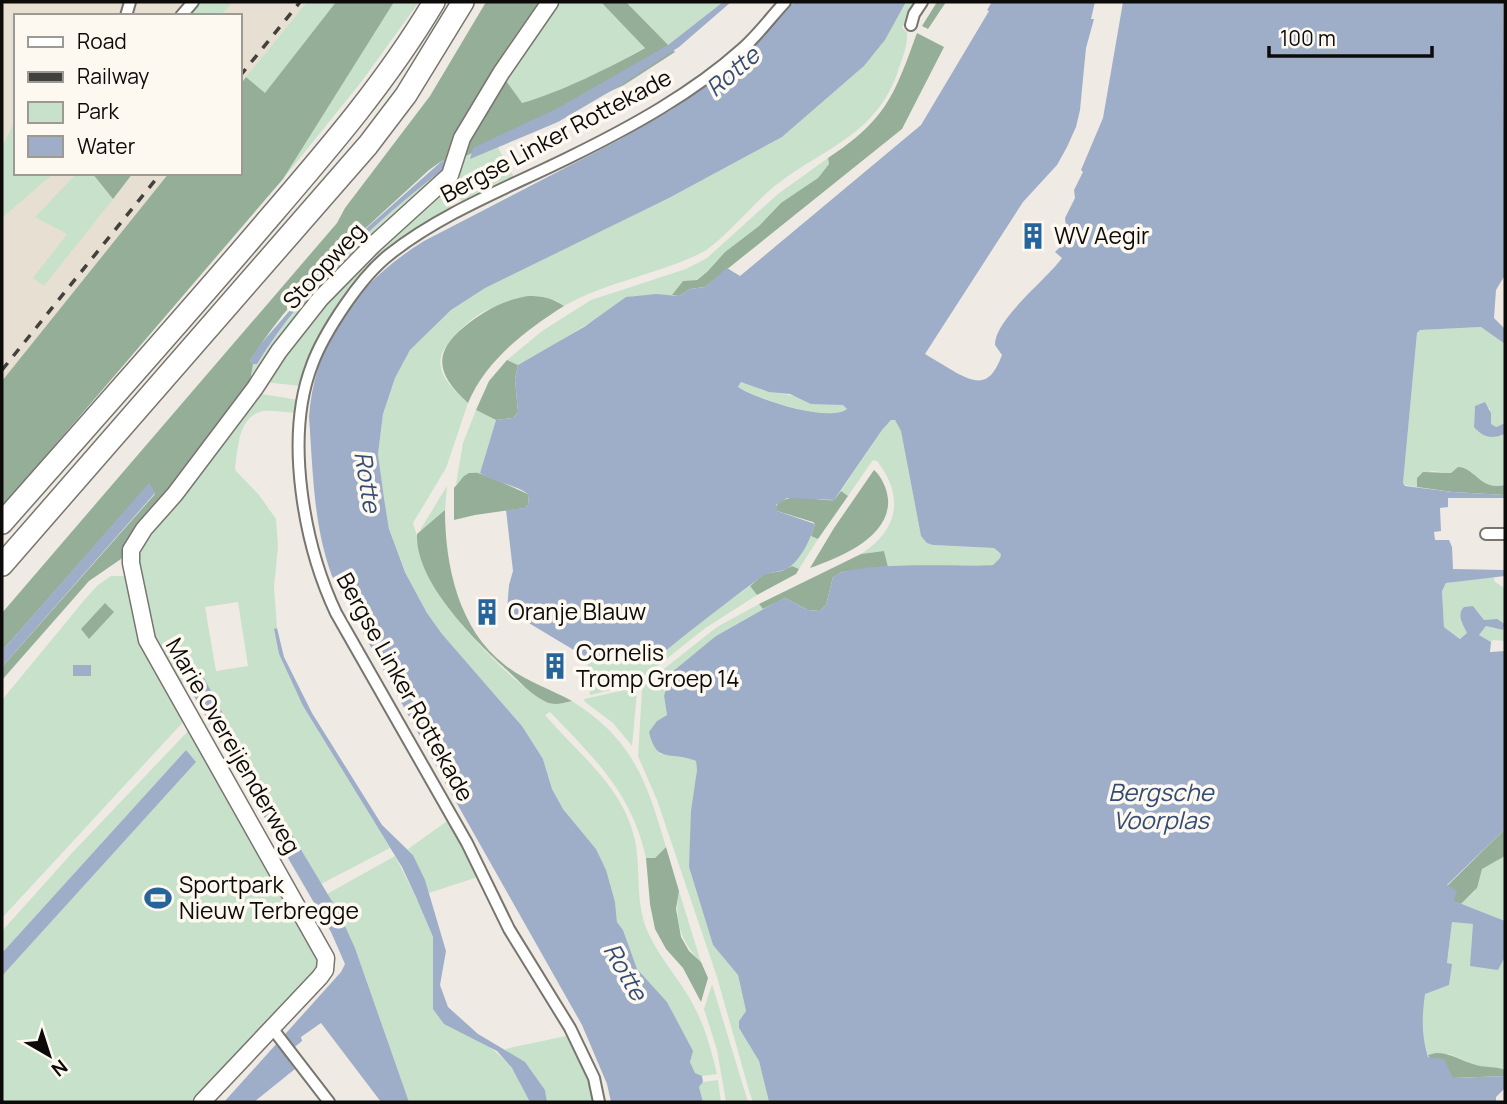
<svg xmlns="http://www.w3.org/2000/svg" width="1507" height="1104" font-family="Manrope,sans-serif">
  <rect width="100%" height="100%" fill="#efebe4"/>
  <path fill="#e7dfd1" d="M2 2H307L240 85V16H16V173H169L2 381Z"/>
  <path fill="#c8e1cb" fill-rule="evenodd" d="M202 2H233L220 16H190Z
    M307 2H336L265 94 246 77Z
    M394 2H419L362 81 283 179Z
    M552 2H601L646 47C609 68 563 93 521 103L504 78Z
    M626 2H723L668 45Z
    M906 2H917L902 28 907 32C908 45 903 56 899 68 877 138 820 148 770 190 751 206 719 245 699 254 655 275 606 282 564 306L555 300C538 302 500 304 485 311 471 318 445 341 441 357 437 376 456 392 468 403L446 468 413 523C420 545 425 569 436 590 451 618 517 688 546 702 555 706 563 703 572 701 633 740 646 779 666 847L655 858H646C632 793 594 758 550 712L545 715C579 755 623 786 635 840 641 870 635 901 647 930 656 952 674 973 687 994 703 1019 710 1045 717 1074L702 1076 695 1073 690 1062 692 1051 667 1002 637 970 623 930 617 922 615 902 596 849 563 809 552 789 543 759 522 726 442 634 427 613 405 571 389 529 384 498 378 454 383 414 395 378 410 350 451 310 485 287 669 198 782 137 864 66 885 40Z
    M16 120V173H54L2 218V146Z
    M495 142 514 177 461 203 459 180 461 158Z
    M828 158 829 164 818 178 772 212 759 226 725 252 708 271 696 280 683 281 672 295 632 296 554 345 518 365 507 360 542 331 591 300 686 269 707 258 778 194Z
    M445 167 450 169 249 388 253 364H257C304 287 375 222 445 167Z
    M77 173H92L113 199 44 286 33 278 67 234 35 217Z
    M450 182V209C393 241 352 270 322 330 313 348 305 365 301 386L264 382 318 304Z
    M1481 327 1505 344V423L1495 427 1491 424 1490 408 1475 406 1474 427 1500 436 1505 434V485C1480 491 1476 468 1458 467L1451 473 1432 471 1417 478V487L1405 485 1403 483 1417 333 1420 330Z
    M741 382 752 385 762 390 843 405 847 409C830 424 756 398 738 387Z
    M255 393 299 400 298 413C287 413 274 410 264 411 238 415 238 449 235 468L236 471 259 495 276 519 278 547 274 587 277 628 274 629 279 654 303 706 390 848 321 884 252 768 204 679 191 691 181 682 152 631 138 578V543ZM238 602 248 666 216 671 205 607Z
    M476 410 496 420 480 473 469 474 456 484 463 443Z
    M891 420H895L901 431 921 536 933 545 994 548 1001 554 1000 558 993 565 888 567 884 551 861 554C898 530 905 497 877 461L873 460 848 496 841 491 882 430Z
    M447 486 445 510 425 529 420 530Z
    M811 536 818 539 799 569 792 566Z
    M111 576H126L185 720 2 918V700L86 598 98 585Z
    M1493 576 1495 582 1505 588V624L1503 622 1484 620 1473 606 1467 633 1461 639 1444 627 1442 591 1446 583Z
    M750 586 757 595 704 629 640 680 633 685 590 695 587 658C614 661 629 649 658 657L702 620Z
    M759 604 763 609 716 636 664 696 667 715 657 721 660 754 682 756 696 761 697 770 689 867 713 945 738 975 746 1011 739 1021V1028L759 1061 769 1102H753L750 1094 717 977 657 800 638 756 642 690 646 683 717 627Z
    M1486 626 1503 630 1505 626V641L1493 640 1491 642 1479 635Z
    M634 688 637 692 632 746 613 723 585 702 584 699Z
    M190 729 321 963 201 1102H2V976L195 762 186 750 2 953V931L72 853Z
    M450 819 481 876 429 893 413 855 408 849Z
    M395 856 416 897 433 937V1009C470 1034 516 1055 530 1102H409L355 948 327 894Z
    M1505 856V921L1461 904 1475 891 1482 869Z
    M679 891 701 962C680 941 674 920 679 891Z
    M1452 921 1474 924 1498 970 1505 957V1070L1478 1066 1449 1054 1428 1055C1422 1040 1418 1010 1425 994 1430 983 1444 972 1452 964H1447Z
    M712 984 748 1102H726L717 1050 704 1009Z
    M566 1036 588 1077 594 1102H547L545 1090 505 1049Z
    M718 1080 721 1102H703L699 1087 703 1082Z"/>
  <path fill="#95ae98" d="M336 2H394L283 179 2 507V381L169 173H240V85L246 77 265 93Z
    M486 2H541L445 165 443 160 429 170C365 229 296 287 250 361L253 364 249 388 132 534 121 559 89 581 2 680V667L155 494 149 484 2 651V613L337 223 345 208 430 96Z
    M601 2H626L675 52 624 85 461 158 463 151 504 78 522 103C559 93 611 67 645 48Z
    M937 2H946L928 29 922 26Z
    M917 33 944 47 902 129 705 287 690 289 679 296 672 295 683 281 697 280 708 271 725 252 759 226 781 203 818 178 829 164 828 158C886 120 894 96 917 33Z
    M92 173H133L113 199Z
    M528 296C542 296 552 298 564 306 526 330 486 360 468 403 438 376 431 354 464 327 483 311 504 300 528 296Z
    M507 360 518 365 515 379 518 412 513 418 496 420 476 410 489 381Z
    M1458 467C1476 468 1480 491 1505 485V495L1453 492 1417 487V478L1423 472 1451 473Z
    M874 470C882 477 887 489 888 499 891 537 839 558 810 568L834 528Z
    M469 473C474 473 477 472 481 474 488 477 526 492 529 495L528 505 525 508 475 515 454 520V488L464 476Z
    M841 491 848 496 818 539 811 536 815 524 813 522 777 511 775 508C785 489 816 502 834 500Z
    M445 510C445 566 459 630 505 665 525 681 550 689 572 701 563 703 555 706 546 702 531 695 519 681 508 671 475 641 415 582 417 534Z
    M884 551 888 567 842 572 833 577 826 605 820 611 808 610 785 598 763 609 759 604 861 554Z
    M792 566 799 569 796 574 757 595 750 586 764 574 782 571Z
    M105 603 114 612 89 639 81 629Z
    M1505 829V856L1482 869 1477 888 1461 904 1453 901 1447 886Z
    M666 847 679 891 676 909 681 937 689 951 701 962 708 978 701 1002 683 968 666 949 655 929 650 904 646 858H655Z
    M1436 1053C1451 1053 1462 1061 1476 1065 1486 1068 1496 1066 1505 1070V1076L1453 1078 1429 1057 1428 1055Z"/>
  <path fill="#9eaec8" fill-rule="evenodd" d="M723 2H731L679 47 621 85 558 122 470 159 473 148 558 108 668 45Z
    M794 2H906L885 40 864 66 782 137 669 198 485 288 451 310 410 350 395 378 383 414 378 454 384 498 389 529 405 572 427 613 442 634 522 726 543 759 552 789 563 809 596 849 606 870 615 902 617 922 623 930 637 969 667 1002 693 1051 690 1062 695 1073 702 1076 703 1082 699 1087 703 1102H611L607 1084 582 1025 447 786 332 576C313 525 313 470 309 417 315 338 358 282 424 241L619 140 671 110 738 59Z
    M992 2H1095L1091 19H1094L1086 48 1080 110 1076 127 1067 147 1057 165 1023 202 925 354C935 360 945 366 955 372 980 386 991 384 1002 355L995 345C994 320 1047 279 1062 258L1055 252 1067 240 1065 218 1075 198 1074 190 1083 172 1081 170 1103 118 1123 2H1503L1505 275 1496 290 1494 318 1505 329V344L1481 327 1420 330 1417 333 1403 483 1405 486 1453 492 1505 495V498H1448V507L1440 508 1441 531 1434 532 1435 540H1449L1452 547 1453 569 1505 570V576L1446 583 1442 591 1444 627 1460 639 1467 633C1463 624 1456 615 1464 607L1473 606 1484 620 1497 619 1505 624 1503 630 1486 626 1479 635 1491 642 1490 652 1505 651V829L1447 885 1457 891 1454 901 1505 921V957L1498 970 1470 966 1473 924 1452 922 1447 963 1452 964 1449 985 1425 994C1422 1016 1421 1035 1428 1057L1444 1059 1453 1078 1505 1076V1088L1496 1097V1102H769L759 1061 739 1028V1021L746 1011 738 975 713 945 689 867 691 811 697 770 696 761C669 750 657 765 649 732L657 721 667 715 664 696 671 673 716 636 776 602 785 598 808 610 820 611 826 605 833 577C853 560 961 567 993 565L1000 558 1001 554 994 548 933 545 927 543 921 536 901 431 895 420H891L882 430 834 500 787 498 776 505 777 511 815 524C811 538 802 557 791 566 782 574 770 570 761 577 726 603 692 629 658 657 629 649 614 661 587 658L507 610 509 585 513 571 506 510 525 508 528 505 529 495C519 485 494 483 480 473L496 420 513 418 518 412 515 379 518 365 584 327 626 297 656 294 679 296 690 289 705 287 727 268 740 276 921 125 989 11 987 10ZM741 382 769 392 790 394 811 404 843 405 847 409C829 423 756 399 738 387Z
    M443 160 446 167C375 222 304 287 257 364H251L250 361 259 346 343 249Z
    M1485 402 1491 413V424L1496 427 1505 423V434C1491 439 1484 438 1474 427L1475 406Z
    M149 483 155 493 2 667V651Z
    M277 628 284 657 312 713 382 825 413 855 425 880 446 951 440 985 448 1007 478 1034 525 1062 545 1090 547 1102H530L512 1068 497 1051 444 1024 433 1009V937L416 897 402 867 303 706 279 654 274 629Z
    M73 665H91V676H73Z
    M204 678 252 768 339 913 355 948 409 1102H381L321 1023 301 1037 302 1041 285 1055 295 1069 254 1102H224L341 972 345 964 331 932 191 691Z
    M186 750 196 762 2 976V953Z"/>
  <g fill="none" stroke-linecap="round" stroke-linejoin="round">
    <defs>
      <path id="street" d="M126 16 130 2
        M181 16 193 2
        M911 25 914 14 922 2
        M1486 534H1505
        M272 1028 329 1102
        M599 1102 594 1078 570 1028 509 929 467 843 336 613C304 545 284 438 312 365 320 343 332 324 345 305 358 286 372 268 390 254 443 212 512 186 572 156 631 127 693 93 742 49 758 35 771 17 785 2"/>
      <path id="secondary" d="M202 1102 320 977 325 970 326 958 147 640 131 563V550L144 529 175 494 255 388 279 351 320 299 373 245 450 175 462 138 501 73 550 2"/>
      <path id="highway" d="M2 523C89 424 178 325 264 224 325 153 386 83 434 2
        M2 565 368 145 406 95 463 2"/>
    </defs>
    <use href="#street" stroke="#78756f" stroke-width="14"/>
    <use href="#secondary" stroke="#78756f" stroke-width="19"/>
    <use href="#highway" stroke="#78756f" stroke-width="24"/>
    <use href="#street" stroke="#fff" stroke-width="10"/>
    <use href="#secondary" stroke="#fff" stroke-width="16"/>
    <use href="#highway" stroke="#fff" stroke-width="21"/>
    <path stroke="#43413e" stroke-width="3.5" stroke-dasharray="9 9" stroke-linecap="butt" d="M240 76 300 2
      M2 370 161 173"/>
  </g>
  <defs>
    <symbol id="building-bare" viewBox="-9 -9 18 18"><path d="M-4-6H4V6H1V3H-1V6H-4ZM-2.5-4.3h1.7v1.8h-1.7ZM.8-4.3h1.7v1.8H.8ZM-2.5-1h1.7V.8h-1.7ZM.8-1h1.7V.8H.8Z" fill="#25659b" stroke="#fdf9f1" stroke-width="2.5" paint-order="stroke"/></symbol>
    <symbol id="stadium-bare" viewBox="-9 -9 18 18"><path d="M0-5a6.5 5 0 1 0 0 10a6.5 5 0 1 0 0-10ZM-3.5-1.8h7v3.6h-7Z" fill="#25659b" stroke="#fdf9f1" stroke-width="2.5" paint-order="stroke"/></symbol>
  </defs>
  <g fill-rule="evenodd">
    <use href="#building-bare" x="1014" y="217" width="38" height="38"/>
    <use href="#building-bare" x="468" y="593" width="38" height="38"/>
    <use href="#building-bare" x="536" y="647" width="38" height="38"/>
    <use href="#stadium-bare" x="139" y="879" width="38" height="38"/>
  </g>
  <g text-anchor="middle" stroke-width="7" stroke-linejoin="round" paint-order="stroke">
    <g font-size="23" fill="#0c0b09" stroke="#fdf9f1">
      <text transform="translate(556 136) rotate(-28)" y="8">Bergse Linker Rottekade</text>
      <text transform="translate(324 266) rotate(-47)" y="8">Stoopweg</text>
      <text transform="translate(405 687) rotate(61)" y="8">Bergse Linker Rottekade</text>
      <text transform="translate(233 746) rotate(60)" y="8">Marie Overeijenderweg</text>
    </g>
    <g font-size="23" fill="#0c0b09" stroke="#fdf9f1" text-anchor="start">
      <text x="1054" y="244">WV Aegir</text>
      <text x="508" y="620">Oranje Blauw</text>
      <text x="576" y="661">Cornelis<tspan x="576" dy="26">Tromp Groep 14</tspan></text>
      <text x="179" y="893">Sportpark<tspan x="179" dy="26">Nieuw Terbregge</tspan></text>
    </g>
    <g font-size="24" font-style="italic" fill="#344c73" stroke="#fdf9f1">
      <text transform="translate(733 72) rotate(-41)" y="8">Rotte</text>
      <text transform="translate(367 482) rotate(81)" y="8">Rotte</text>
      <text x="1161" y="801">Bergsche<tspan x="1161" dy="28">Voorplas</tspan></text>
      <text transform="translate(625 972) rotate(60)" y="8">Rotte</text>
    </g>
  </g>
  <rect width="1507" height="1104" fill="none" stroke="#0c0b09" stroke-width="7"/>
  <rect x="14" y="14" width="228" height="161" fill="#fdf9f1" stroke="#9d9a94" stroke-width="2"/>
  <rect x="28" y="37" width="35" height="10" fill="#ffffff" stroke="#9d9a94" stroke-width="2"/>
  <text x="77" y="49" font-size="21" fill="#0c0b09">Road</text>
  <rect x="28" y="72" width="35" height="10" fill="#43413e" stroke="#9d9a94" stroke-width="2"/>
  <text x="77" y="84" font-size="21" fill="#0c0b09">Railway</text>
  <rect x="28" y="102" width="35" height="21" fill="#c8e1cb" stroke="#9d9a94" stroke-width="2"/>
  <text x="77" y="119" font-size="21" fill="#0c0b09">Park</text>
  <rect x="28" y="136" width="35" height="21" fill="#9eaec8" stroke="#9d9a94" stroke-width="2"/>
  <text x="77" y="154" font-size="21" fill="#0c0b09">Water</text>
  <g transform="translate(49 1055) rotate(141)" stroke="#fdf9f1" stroke-width="5" paint-order="stroke">
  <path d="M0-5L12 26L0 18L-12 26Z" fill="#0c0b09"/>
  <text y="-10" font-size="19" font-weight="bold" text-anchor="middle" fill="#0c0b09">N</text>
  </g>
  <path d="M1269 46v10h163v-10" fill="none" stroke="#0c0b09" stroke-width="3.5"/>
  <text x="1280" y="46" font-size="21" fill="#0c0b09" stroke="#fdf9f1" stroke-width="5" paint-order="stroke">100 m</text>
</svg>
